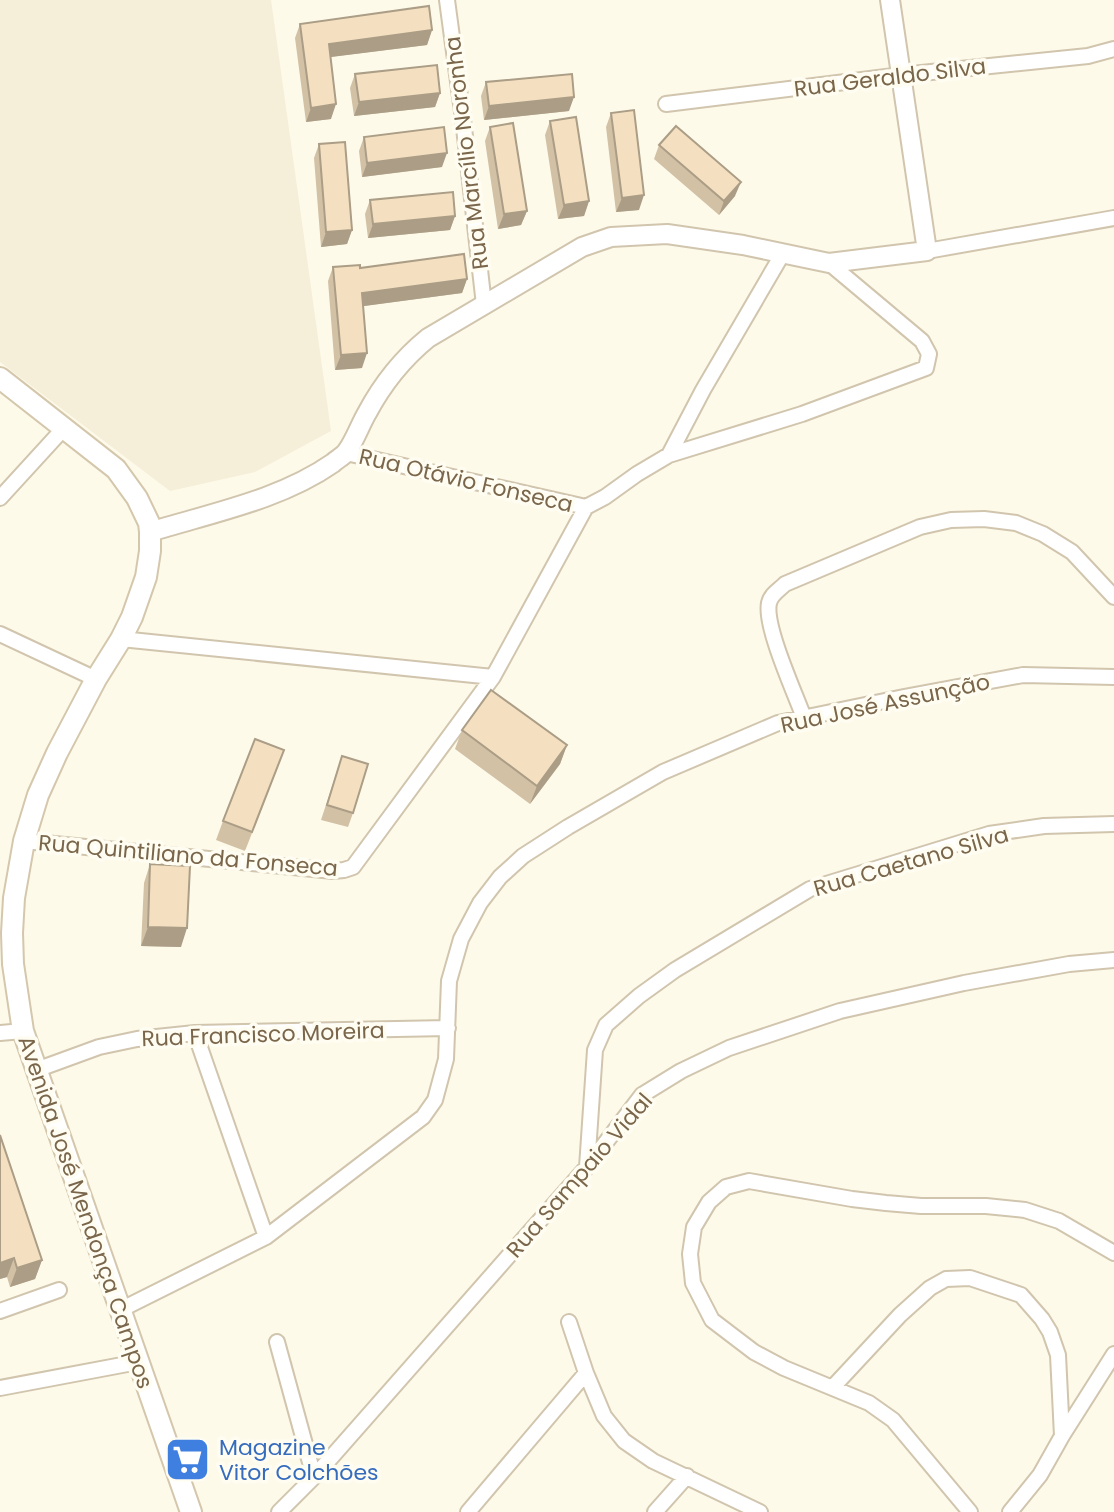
<svg xmlns="http://www.w3.org/2000/svg" width="1114" height="1512" font-family="Poppins,sans-serif">
  <rect width="100%" height="100%" fill="#fdfaea"/>
  <path fill="#f5eed8" d="M0 0H271L331 431 255 472 170 491 0 362Z"/>
  <g fill="none" stroke-linecap="round" stroke-linejoin="round">
    <defs>
      <path id="minor" d="M447 0 463 119 484 305
        M666 104 902 75 1088 56 1114 49
        M927 251 1114 218
        M346 453 586 507
        M669 455 802 414 926 368 929 354 922 341 829 263
        M0 498 65 427
        M0 634 96 679
        M121 639 493 677
        M804 718C795 693 764 626 769 603 771 594 779 590 785 584L920 527 951 520 984 519 1016 523 1043 534 1072 552 1114 597
        M24 841 333 871 344 870 353 867 493 677 586 507 605 497 637 474 669 455 703 390 783 253
        M0 1033 23 1031
        M195 1033 266 1237
        M36 1070 99 1047 137 1039 195 1033 448 1028
        M587 1167 595 1050 606 1025 639 996 675 970 810 889 989 834 1044 826 1114 824
        M120 1310 266 1237 423 1117 435 1100 446 1059 449 981 461 939 480 903 500 877 523 856 568 827 663 772 778 723 904 697 1023 675 1114 677
        M0 1311 59 1290
        M569 1322 586 1373 604 1416 624 1441 653 1461 760 1512
        M277 1342 314 1477
        M833 1387 900 1315 930 1288 946 1279 970 1278 1021 1295 1042 1319 1050 1332 1058 1355 1062 1436
        M0 1388 138 1362
        M279 1512 314 1477 587 1167 642 1095 681 1071 729 1048 840 1011 964 983 1069 964 1114 960
        M468 1512 586 1373
        M655 1512 687 1476
        M970 1512 893 1420 869 1403 784 1368 754 1352 712 1320 693 1283 690 1254 694 1227 709 1202 726 1187 749 1181 852 1199 886 1203 921 1206H986L1025 1210 1059 1221 1114 1253
        M1010 1512 1040 1475 1062 1436 1114 1354"/>
      <path id="tertiary" d="M150 532C211 513 280 500 333 463 337 459 344 456 347 451 355 440 360 425 367 413 383 383 401 360 428 338L582 247 611 237 667 234 743 245 829 263 927 251 890 0"/>
      <path id="secondary" d="M0 378 116 469 137 498 149 523 150 532V551L146 577 132 617 121 639 96 679 57 753 38 795 24 841 14 898 12 933 13 964 23 1031 191 1512"/>
    </defs>
    <use href="#minor" stroke="#d1c5ae" stroke-width="18"/>
    <use href="#tertiary" stroke="#d1c5ae" stroke-width="22"/>
    <use href="#secondary" stroke="#d4c7ac" stroke-width="24"/>
    <use href="#minor" stroke="#fff" stroke-width="14"/>
    <use href="#tertiary" stroke="#fff" stroke-width="18"/>
    <use href="#secondary" stroke="#fff" stroke-width="20"/>
  </g>
  <path fill="#d2c1a5" d="M300 24 432 30 427 45 330 57 331 119 306 122 295 38Z
    M355 74 440 93 435 107 354 116 350 88Z
    M486 82 569 111 484 120 481 96Z
    M611 113 639 210 616 212 606 127Z
    M550 121 589 201 584 216 558 219 545 135Z
    M490 127 527 211 521 225 498 229 485 141Z
    M364 137 442 167 362 177 359 151Z
    M319 144 352 230 347 244 321 247 314 158Z
    M659 145 735 196 719 215 654 159Z
    M370 200 455 216 450 230 368 238 365 214Z
    M333 267 360 268 467 279 462 293 363 306 362 368 335 370 328 281Z
    M462 730 567 745 560 764 530 804 455 749Z
    M342 756 353 813 348 827 321 820Z
    M277 769 245 851 216 840 223 821Z
    M150 864 181 947 141 946 144 883Z
    M0 1135 42 1260 35 1279 10 1287 7 1277 0 1279Z"/>
  <path fill="#ab9d86" d="M432 30 427 45 323 58 329 44Z
    M440 93 435 107 354 116 359 102Z
    M574 97 569 111 484 120 489 106Z
    M336 104 331 119 306 122 311 108Z
    M447 153 442 167 362 177 367 163Z
    M741 182 735 196 719 215 724 201Z
    M644 195 639 210 616 212 622 198Z
    M589 201 584 216 558 219 564 205Z
    M527 211 521 225 498 229 504 214Z
    M455 216 450 230 368 238 373 224Z
    M352 230 347 244 321 247 326 232Z
    M467 279 462 293 357 307 362 293Z
    M367 353 362 368 335 370 341 355Z
    M567 745 560 764 530 804 537 786Z
    M148 927 187 928 181 947 141 946Z
    M14 1258 7 1277 0 1279V1263Z
    M42 1260 35 1279 10 1287 17 1268Z"/>
  <path fill="#f4e0c0" stroke="#ab9d86" stroke-width="2" d="M429 6 432 30 329 44 336 104 311 108 300 24Z
    M437 65 440 93 359 102 355 74Z
    M572 74 574 97 489 106 486 82Z
    M634 110 644 195 622 198 611 113Z
    M576 117 589 201 564 205 550 121Z
    M513 123 527 211 504 214 490 127Z
    M676 126 741 182 724 201 659 145Z
    M444 127 447 153 367 163 364 137Z
    M345 142 352 230 326 232 319 144Z
    M453 192 455 216 373 224 370 200Z
    M464 254 467 279 362 293 367 353 341 355 333 267 360 265V268Z
    M491 690 567 745 537 786 462 730Z
    M255 739 284 750 252 832 223 821Z
    M342 756 368 764 353 813 327 805Z
    M150 864 190 866 187 928 148 927Z
    M0 1135 42 1260 17 1268 14 1258 0 1263Z"/>
  <defs>
    <symbol id="supermarket-square" viewBox="-11 -11 22 22"><rect x="-9" y="-9" width="18" height="18" rx="4" fill="#3f7fe0" stroke="#fffdf1"/><path d="M-6-5.5h2.5l.6 2H6L4.5 2H-2.5L-4.4-4H-6ZM-1.5 3.2a1.3 1.3 0 1 0 .1 0ZM3 3.2a1.3 1.3 0 1 0 .1 0Z" fill="#fff"/></symbol>
  </defs>
  <g fill-rule="evenodd">
    <use href="#supermarket-square" x="162" y="1434" width="51" height="51"/>
  </g>
  <g text-anchor="middle" stroke-width="7" stroke-linejoin="round" paint-order="stroke">
    <g font-size="22" fill="#7a664b" stroke="#fffdf1">
      <text transform="translate(890 77) rotate(-7)" y="8">Rua Geraldo Silva</text>
      <text transform="translate(466 153) rotate(-97)" y="8">Rua Marcílio Noronha</text>
      <text transform="translate(466 480) rotate(13)" y="8">Rua Otávio Fonseca</text>
      <text transform="translate(885 703) rotate(-12)" y="8">Rua José Assunção</text>
      <text transform="translate(188 855) rotate(5)" y="8">Rua Quintiliano da Fonseca</text>
      <text transform="translate(911 861) rotate(-16)" y="8">Rua Caetano Silva</text>
      <text transform="translate(263 1034) rotate(-2)" y="8">Rua Francisco Moreira</text>
      <text transform="translate(579 1175) rotate(-49)" y="8">Rua Sampaio Vidal</text>
      <text transform="translate(86 1212) rotate(71)" y="8">Avenida José Mendonça Campos</text>
    </g>
    <g font-size="22" fill="#366cbe" stroke="#fffdf1" text-anchor="start">
      <text x="219" y="1455">Magazine<tspan x="219" dy="25">Vitor Colchões</tspan></text>
    </g>
  </g>
</svg>
